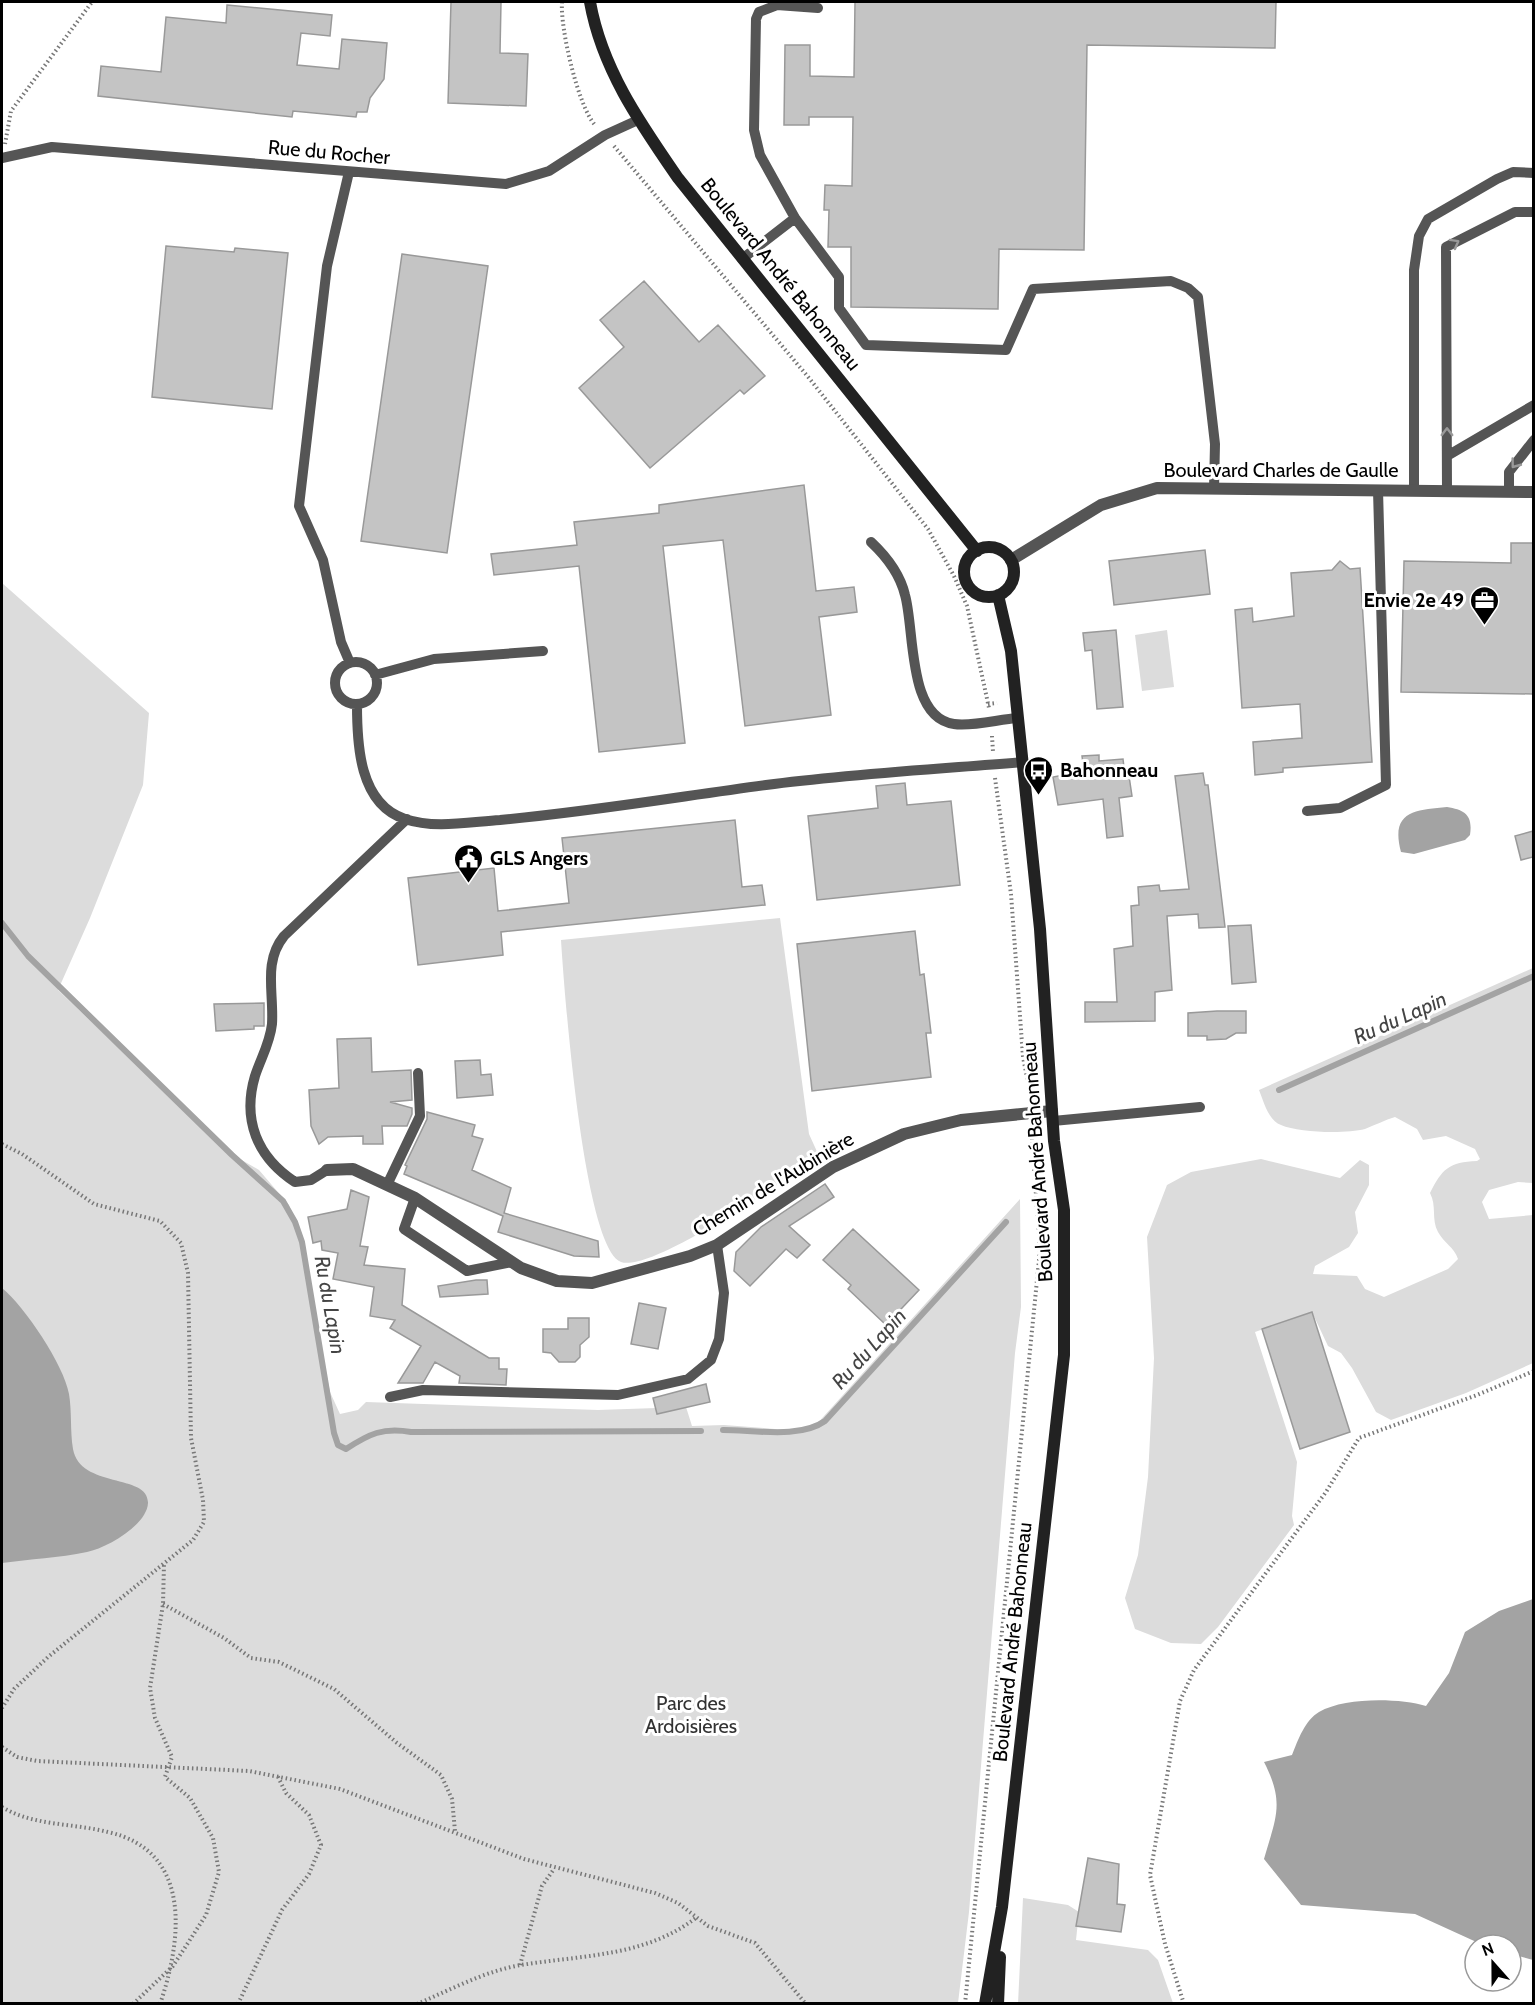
<svg xmlns="http://www.w3.org/2000/svg" width="1535" height="2005" font-family="Cabin,sans-serif">
  <rect width="100%" height="100%" fill="#fff"/>
  <path fill="#dcdcdc" d="M2 583 149 713 143 785 90 918 58 990 235 1159H240L259 1170 289 1205 298 1232 330 1392 340 1414 358 1410 366 1402 598 1410 686 1407 692 1426 724 1425 801 1431 815 1426 1020 1199 1021 1307 1015 1353 969 1912 958 2003H2Z
    M1167 630 1174 687 1142 691 1135 635Z
    M780 918 809 1134 819 1156C791 1177 651 1273 621 1262 583 1247 564 986 561 940Z
    M1533 968V1183L1518 1182 1489 1190 1482 1202 1489 1219 1533 1215V1363L1466 1393 1391 1420 1376 1412 1352 1368 1341 1353 1328 1346 1312 1312 1255 1332 1297 1462 1292 1516 1294 1525 1218 1627 1201 1644 1171 1643 1135 1629 1125 1598 1138 1555 1148 1477 1154 1358 1147 1237 1167 1185 1191 1172 1261 1159 1340 1178 1360 1160 1369 1165V1185L1355 1212 1358 1233 1349 1247 1315 1266 1313 1274 1357 1276 1365 1289 1384 1297 1448 1269 1458 1259C1454 1247 1444 1243 1438 1232 1431 1219 1437 1206 1430 1193 1442 1169 1449 1162 1477 1161L1480 1159 1475 1149 1446 1136 1423 1140 1417 1129 1395 1117C1385 1120 1375 1125 1365 1129 1346 1134 1299 1133 1281 1125 1268 1120 1264 1102 1259 1090Z
    M1023 1898 1068 1905 1079 1912 1076 1940 1148 1950 1158 1960 1173 2003 1018 2004Z"/>
  <path fill="#a3a3a3" d="M1447 807C1465 810 1473 815 1470 835L1465 840 1414 854 1401 852C1390 811 1415 810 1447 807Z
    M2 1288C25 1307 64 1365 69 1394 72 1412 70 1431 73 1449 80 1489 149 1473 148 1503 147 1525 107 1548 87 1552 59 1558 30 1559 2 1563Z
    M1533 1599V1960L1511 1954V1945H1483L1415 1914 1301 1905 1264 1859C1276 1817 1285 1803 1264 1762L1292 1755C1298 1740 1305 1720 1319 1712 1345 1697 1399 1698 1426 1706L1449 1673 1465 1632 1499 1611Z"/>
  <g fill="none" stroke-linecap="round" stroke-linejoin="round">
    <path stroke="#a3a3a3" stroke-width="6" d="M2 923 28 956 232 1155 283 1201 295 1222 302 1242 334 1433 338 1445 346 1449C369 1434 383 1427 411 1432L701 1431
      M1279 1090 1534 976
      M723 1430C754 1430 800 1439 825 1421L1006 1222"/>
  </g>
  <path fill="#c4c4c4" stroke="#999" stroke-width="1.5" d="M451 2H501L500 53 528 54 526 106 448 103Z
    M855 2H1276L1275 48 1087 45 1084 250 999 249 998 309 851 307V247H828L829 210H824L825 185 852 186 853 117H809V125H784L785 45H810V76L854 77Z
    M227 5 332 15 330 36 301 33 297 65 339 69 342 39 387 43 384 79 370 98 367 112H357L356 117 293 111 292 117 98 96 101 66 161 72 166 17 226 23Z
    M166 246 234 252 235 248 288 253 272 409 152 397Z
    M402 254 488 266 447 553 361 541Z
    M644 281 699 342 718 325 765 376 744 394 740 390 650 468 579 388 624 347 600 320Z
    M804 485 816 591 854 587 857 612 819 617 831 715 745 726 723 540 663 546 685 743 599 752 579 566 494 575 491 554 577 545 574 522 659 513V505Z
    M1511 543H1533V694L1401 692 1404 561 1511 563Z
    M1205 550 1210 594 1114 605 1109 561Z
    M1340 561 1350 569 1360 568 1372 762 1283 768V772L1255 775 1253 742 1302 738 1300 704 1242 708 1235 610 1252 608 1253 622 1294 616 1291 573 1332 570Z
    M1116 630 1123 707 1097 709 1092 650 1085 651 1083 633Z
    M1099 755V761L1123 759 1125 776H1129L1132 796 1119 798 1123 836 1107 838 1103 799 1058 805 1053 777 1084 771 1082 756Z
    M1203 773 1205 785H1208L1225 927 1199 928 1198 914 1167 916 1172 990 1155 992V1021L1085 1022V1002H1117L1114 949 1133 946 1131 906 1139 905 1138 887 1159 885 1160 891 1189 889 1175 776Z
    M905 783 907 805 951 801 960 885 817 900 808 816 878 808 876 786Z
    M735 820 742 887 762 885 765 905 501 932 503 955 418 965 408 878 494 868 498 911 569 903 562 838Z
    M1533 831V857L1521 860 1515 836Z
    M1251 925 1256 982 1232 984 1228 926Z
    M915 931 920 975 924 974 931 1033H926L931 1077 812 1091 797 944Z
    M264 1003V1026H254V1029L216 1031 214 1004Z
    M1217 1011H1246V1033H1236L1226 1039 1207 1040V1036H1188V1013Z
    M371 1038 372 1072 411 1070 412 1100 390 1102 412 1108V1114L407 1126H382L383 1144H363V1136L328 1137 319 1144 311 1126 309 1090 339 1088 337 1039Z
    M480 1060 481 1075 491 1074 493 1095 457 1098 455 1061Z
    M427 1112 475 1125 472 1136 483 1139 472 1170 511 1188 504 1213 598 1241 599 1257 574 1256 498 1232 503 1216 404 1174 407 1166 405 1165 427 1119Z
    M825 1184 834 1197 789 1226 810 1245 797 1258 786 1249 750 1286 734 1271 736 1252 761 1227Z
    M351 1190 369 1197 360 1246 368 1247 364 1265 405 1269 402 1305 489 1358H499V1369H507L506 1385 459 1383 460 1376 435 1362 423 1383H398L421 1346 390 1328 395 1320 370 1316 374 1287 333 1279 338 1253 322 1250 321 1241 313 1243 308 1217 347 1209Z
    M853 1229 919 1290 886 1325 848 1289 851 1285 823 1260Z
    M476 1280H487L488 1294 440 1297 438 1286Z
    M639 1303 666 1308 658 1349 631 1344Z
    M1312 1312 1350 1432 1300 1449 1262 1329Z
    M568 1318H589V1337L580 1345V1357L575 1362H559L551 1353 543 1352V1329H568Z
    M706 1384 710 1402 657 1414 653 1398Z
    M1088 1858 1119 1864 1117 1904 1125 1905 1121 1932 1076 1926Z"/>
  <g fill="none" stroke-linecap="round" stroke-linejoin="round">
    <path stroke="#777" stroke-width="4" stroke-dasharray="1.5 3" stroke-linecap="butt" d="M562 2C560 28 578 106 595 125
      M5 144 11 111 92 2
      M614 146 809 378 928 529 954 576 967 606 989 708
      M988 704 997 703
      M992 736 993 752
      M995 778 1011 894 1023 1057 1031 1098
      M2 1144 22 1154 94 1204 160 1221 181 1243 188 1273 191 1438 203 1500 204 1522 193 1540 48 1657 14 1689 2 1708
      M163 1604 224 1638 251 1658 279 1662 334 1689 397 1743 441 1775 452 1799 455 1831
      M2 1747 17 1757 37 1761 249 1771 340 1789 524 1859 655 1893 678 1903 708 1926 755 1943 806 2004
      M2 1807C33 1826 73 1823 108 1832 193 1851 182 1940 160 2004
      M520 1965 542 1886 554 1869
      M133 2004 173 1966 206 1915 219 1872 213 1838 190 1798 165 1777 172 1757 155 1718 150 1688 163 1604 164 1564
      M238 2004 282 1910 309 1874 321 1845 309 1815 286 1793 277 1775
      M417 2004C450 1990 485 1971 521 1965 582 1955 646 1957 697 1917
      M965 2004 1040 1250 1031 1126
      M1184 2004 1165 1944 1150 1875 1180 1701 1194 1670 1326 1492 1359 1438 1477 1395 1534 1371"/>
    <path stroke="#555" stroke-width="10" d="M818 8 777 5 759 12 756 19 754 130 760 155 795 218 839 277V308L866 345 1006 350 1033 289 1171 281 1188 288 1198 297 1215 444 1214 489
      M2 158 52 147 506 184 549 171 605 135 638 120
      M349 172 327 266 299 506 323 560 341 642 350 663
      M742 259 795 218
      M1447 456 1534 405
      M1414 491V270L1419 236 1428 219 1497 179 1513 172 1534 173
      M1447 491 1446 247 1515 212H1534
      M1509 492V472L1534 440
      M871 542C887 557 900 574 905 595 915 630 907 718 954 724 972 727 1000 719 1018 718
      M335 683a21 21 0 1 1 42 0a21 21 0 1 1-42 0Z
      M375 675 434 659 543 651
      M357 705C357 744 359 804 405 819 434 829 469 822 500 820 589 812 677 797 766 785 851 774 938 769 1024 762
      M1307 811 1340 808 1386 785 1378 490
      M1053 1121 1200 1107
      M327 1170 311 1180 295 1182C257 1157 242 1120 255 1076 261 1058 270 1043 272 1024 274 992 263 962 284 936L407 819
      M387 1185 420 1116 418 1073
      M415 1198 404 1229 467 1271 512 1262
      M390 1397 423 1390 618 1395 688 1379 711 1360 719 1339 724 1293 717 1245"/>
    <path stroke="#555" stroke-width="12" d="M1011 560 1101 505 1157 488 1534 492
      M327 1170 353 1169 415 1198 521 1268 557 1281 592 1283 690 1256 717 1245 833 1167 904 1134 961 1120 1052 1111"/>
    <path stroke="#222" stroke-width="12" d="M590 2C602 69 640 123 678 178L977 551
      M964 572a25 25 0 1 1 50 0a25 25 0 1 1-50 0Z
      M985 2004 1002 1907 1064 1355V1210L1054 1141 1040 929 1011 651 998 595
      M998 2004 1000 1957"/>
  </g>
  <defs><path id="oneway-chevron" d="M-2-3.5L2.5 0L-2 3.5" fill="none" stroke-width="1.6" stroke-linecap="round" stroke-linejoin="round" transform="scale(1.5)"/></defs>
  <g stroke="#999">
    <use href="#oneway-chevron" transform="translate(1455 243) rotate(-29)"/>
    <use href="#oneway-chevron" transform="translate(1447 432) rotate(-90)"/>
    <use href="#oneway-chevron" transform="translate(1515 464) rotate(127)"/>
  </g>
  <defs>
    <symbol id="office-pin" viewBox="-11 -11 22 30"><path d="M0 17L-7.5 6A9.5 9.5 0 1 1 7.5 6Z" fill="#000" stroke="#fff"/><path d="M-6-3h4V-5.5h4V-3h4V5H-6ZM-1-4.5V-3h2v-1.5ZM-6 0V1H6V0Z" fill="#fff"/></symbol>
    <symbol id="bus-pin" viewBox="-11 -11 22 30"><path d="M0 17L-7.5 6A9.5 9.5 0 1 1 7.5 6Z" fill="#000" stroke="#fff"/><path d="M-5-6H5V4H4V6H2V4H-2V6H-4V4H-5ZM-3.5-4V0h7V-4ZM-3.5 1.2v1.5H-2V1.2ZM2 1.2v1.5H3.5V1.2Z" fill="#fff"/></symbol>
    <symbol id="civic-pin" viewBox="-11 -11 22 30"><path d="M0 17L-7.5 6A9.5 9.5 0 1 1 7.5 6Z" fill="#000" stroke="#fff"/><path d="M-.6-6.5H3V-4.5H.6V-3L4-1V1h2V6H-6V1h2V-1L-.6-3ZM-1.2 2.5V6h2.4V2.5Z" fill="#fff"/></symbol>
  </defs>
  <g fill-rule="evenodd">
    <use href="#office-pin" x="1468" y="584" width="33" height="45"/>
    <use href="#bus-pin" x="1022" y="754" width="33" height="45"/>
    <use href="#civic-pin" x="452" y="842" width="33" height="45"/>
  </g>
  <g text-anchor="middle" stroke-width="6" stroke-linejoin="round" paint-order="stroke">
    <g font-size="20" fill="#000" stroke="#fff">
      <text transform="translate(329 152) rotate(5)" y="7">Rue du Rocher</text>
      <text transform="translate(781 274) rotate(51)" y="7">Boulevard André Bahonneau</text>
      <text x="1281" y="477">Boulevard Charles de Gaulle</text>
      <text transform="translate(1037 1162) rotate(-94)" y="7">Boulevard André Bahonneau</text>
      <text transform="translate(773 1184) rotate(-31)" y="7">Chemin de l'Aubinière</text>
      <text transform="translate(1012 1642) rotate(-84)" y="7">Boulevard André Bahonneau</text>
    </g>
    <g font-size="20" font-weight="bold" fill="#000" stroke="#fff" text-anchor="start">
      <text x="1464" y="607" text-anchor="end">Envie 2e 49</text>
      <text x="1060" y="777">Bahonneau</text>
      <text x="490" y="865">GLS Angers</text>
    </g>
    <g font-size="20" fill="#333" stroke="#fff">
      <text x="691" y="1710">Parc des<tspan x="691" dy="23">Ardoisières</tspan></text>
    </g>
    <g font-size="21" font-style="italic" fill="#444" stroke="#fff">
      <text transform="translate(1400 1018) rotate(-24)" y="7">Ru du Lapin</text>
      <text transform="translate(330 1305) rotate(80)" y="7">Ru du Lapin</text>
      <text transform="translate(869 1349) rotate(-48)" y="7">Ru du Lapin</text>
    </g>
  </g>
  <rect width="1535" height="2005" fill="none" stroke="#000000" stroke-width="6"/>
  <g transform="translate(1493 1963) rotate(339)"><circle r="28" fill="#ffffff" stroke="#999999" stroke-width="1.5"/>
  <path d="M0-4.5L10 22L0 15L-10 22Z" fill="#000000"/>
  <text y="-9" font-size="16" font-weight="bold" text-anchor="middle" fill="#000000">N</text>
  </g>
</svg>
